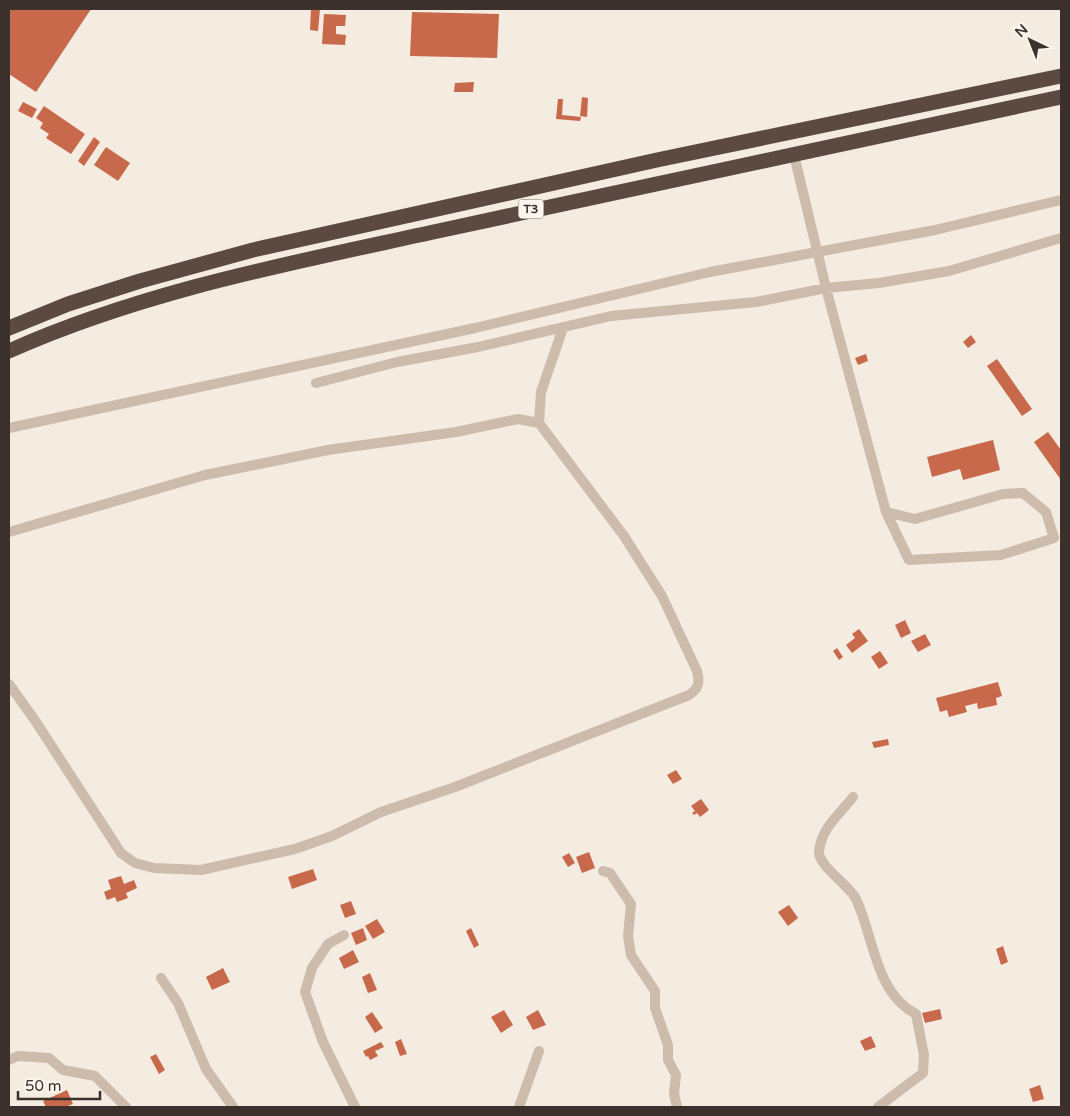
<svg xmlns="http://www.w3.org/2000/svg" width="1070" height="1116" font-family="'Varela Round',sans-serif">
  <rect width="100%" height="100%" fill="#f4ebe1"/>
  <path fill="#c8694b" d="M9 9H91L36 92 9 74Z
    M311 9H320L318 31 310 30Z
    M412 12 499 14 497 58 410 56Z
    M324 14 346 15 345 26H336V34L346 35 345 45 322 44Z
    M474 82 473 92H454L455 83Z
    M582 97 588 98 587 117 580 116Z
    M558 99H563L562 115 581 117 580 121 556 119Z
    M23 102 37 109 32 118 18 111Z
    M44 106 85 134 71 154 46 138 49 134 40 128 43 123 36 118Z
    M94 137 100 142 84 166 78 161Z
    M106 147 130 163 118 181 94 165Z
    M971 335 976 342 968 348 963 342Z
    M866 354 868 361 858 365 855 358Z
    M997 359 1032 409 1022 416 987 366Z
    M1048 432 1061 450V480L1034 442Z
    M993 440 1000 470 963 480 960 469 932 477 927 457Z
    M905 620 911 633 901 638 895 625Z
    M859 629 868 641 852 653 846 645 855 638 852 634Z
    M925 634 931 645 918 652 911 641Z
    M837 648 843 657 839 660 833 651Z
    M880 651 888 663 879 669 871 657Z
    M998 682 1002 696 996 698 997 705 978 709 977 703 965 706 967 712 949 717 947 710 940 712 936 698Z
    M888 739 889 745 874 748 872 742Z
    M676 770 682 779 673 784 667 775Z
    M701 799 709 810 700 817 697 813 694 815 692 813 695 811 691 806Z
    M589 852 595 868 582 873 576 857Z
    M569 853 575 863 568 867 562 857Z
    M313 869 317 880 292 889 288 877Z
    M121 876 124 884 134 880 137 888 126 893 128 898 117 902 115 897 107 900 104 892 111 889 108 880Z
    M351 901 356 914 345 918 340 905Z
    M789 905 798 918 788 926 778 912Z
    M377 919 385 932 373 939 365 926Z
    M363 928 367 940 356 945 351 933Z
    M471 928 479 945 474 948 466 931Z
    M1003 946 1008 962 1001 965 996 949Z
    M353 950 359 962 344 969 339 958Z
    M223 968 230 982 212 990 206 977Z
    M370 973 377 990 368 993 362 977Z
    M940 1009 942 1019 925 1023 922 1013Z
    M504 1010 513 1025 501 1033 491 1017Z
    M538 1010 546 1025 533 1030 526 1017Z
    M372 1012 383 1028 375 1033 365 1017Z
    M871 1036 876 1047 865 1051 860 1041Z
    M401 1039 407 1054 400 1056 395 1042Z
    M381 1042 384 1047 375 1051 378 1056 370 1060 368 1056 366 1057 363 1051Z
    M156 1054 165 1070 159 1074 150 1057Z
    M1040 1085 1044 1099 1033 1102 1029 1089Z
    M67 1090 73 1104 65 1107H46L43 1101Z"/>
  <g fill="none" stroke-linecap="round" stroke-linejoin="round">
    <path stroke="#cdbbac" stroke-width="10" d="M794 155 826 288 886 512 909 560 1001 555 1054 538 1046 512 1023 493 1003 494 915 519 886 512
      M316 383 397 362 478 347 611 316 756 302 826 288 879 283 949 271 1061 238
      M9 428 475 328 710 272 935 230 1061 200
      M9 532 205 475 328 450 456 432 518 419 539 423
      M9 684 36 722 121 853 135 863 154 868 201 870 295 849 332 836 381 812 455 787 689 695C699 688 700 683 697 671L662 596 624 536 539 423 541 392 563 328
      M853 797C839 815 822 827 819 851 818 866 849 885 856 899 874 937 875 993 916 1014L924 1055 923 1073 878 1107
      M603 871 610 873 631 904 628 936 631 955 655 991V1008L668 1045V1060L676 1075 674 1094 677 1107
      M344 935 328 944 312 968 305 992 323 1042 355 1107
      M161 978 178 1003 206 1069 233 1107
      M9 1060 18 1056 49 1058 63 1070 95 1076 126 1107
      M519 1107 539 1051"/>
    <path stroke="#5c4a42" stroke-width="15" d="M9 328 68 304 140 281 253 250 657 160 1061 76
      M9 351C146 290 292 263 438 231 645 185 854 143 1061 97"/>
  </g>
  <g text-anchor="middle" stroke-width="4" stroke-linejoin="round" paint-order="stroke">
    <rect fill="#fbf5ee" stroke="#756b66" stroke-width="1" x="518.5" y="199.5" width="25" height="19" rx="4"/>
    <g font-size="12" font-weight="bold" fill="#3b302b">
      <text x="531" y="213">T3</text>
    </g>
  </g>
  <rect width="1070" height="1116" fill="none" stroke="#3b302b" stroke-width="20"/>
  <g transform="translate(1030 40) rotate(317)" stroke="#fbf5ee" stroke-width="4" paint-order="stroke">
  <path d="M0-4L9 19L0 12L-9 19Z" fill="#3b302b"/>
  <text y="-8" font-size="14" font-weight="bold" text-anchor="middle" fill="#3b302b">N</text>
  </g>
  <path d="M18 1091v8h82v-8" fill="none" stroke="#3b302b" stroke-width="2.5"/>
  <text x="25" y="1091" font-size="15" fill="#3b302b" stroke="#fbf5ee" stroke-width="4" paint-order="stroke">50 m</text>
</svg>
